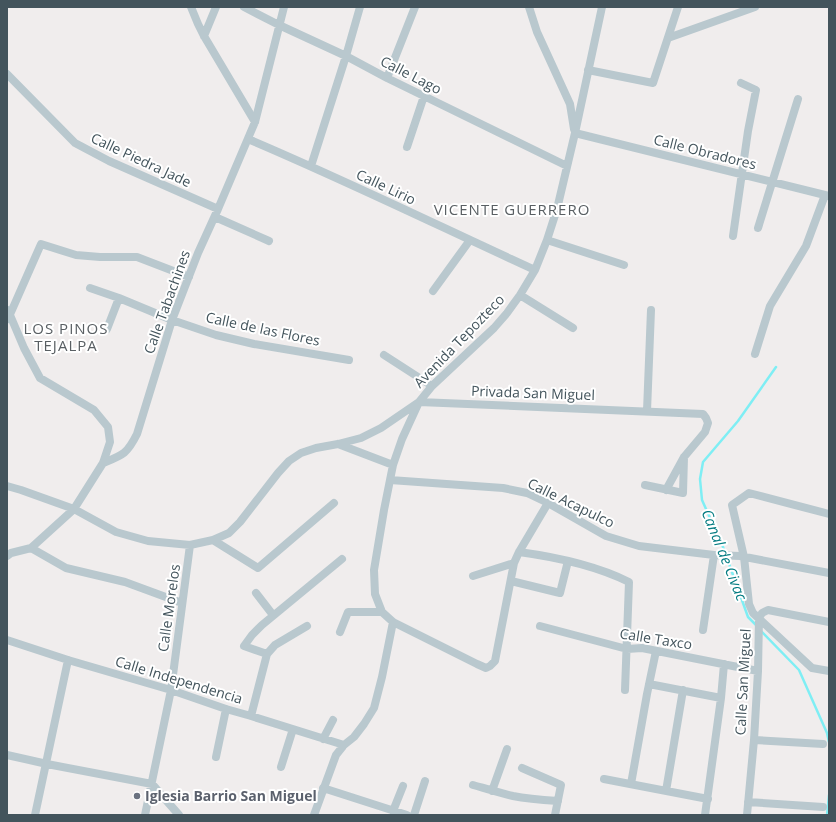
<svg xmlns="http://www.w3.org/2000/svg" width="836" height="822" font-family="'Open Sans',sans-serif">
  <rect width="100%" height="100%" fill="#f0eded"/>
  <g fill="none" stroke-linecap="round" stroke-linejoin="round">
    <path stroke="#7feef4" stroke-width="2.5" d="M757 626 748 617 723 547 702 500 700 479 703 462 738 421 776 367
      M760 630 799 670 827 733 829 742
      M827 815 829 795"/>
    <path stroke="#b9c8ce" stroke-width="8" d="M191 7 198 24 204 36 255 122
      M244 7 279 25 346 56 387 78 567 166
      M529 7 537 32 570 104 574 129
      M204 36 216 7
      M668 38 755 7
      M588 70 653 83 678 7
      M7 74 75 143 109 161 218 209
      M387 78 415 7
      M575 133 829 196
      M248 139C345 180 439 226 535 270
      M407 147 424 96
      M311 166 346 56 360 7
      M215 217 269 241
      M758 228 798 99
      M733 236 748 131 756 90 741 83
      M547 240 624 265
      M90 288 119 298 172 320 216 335 254 344 349 360
      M433 291 470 240
      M520 295 573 328
      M7 310 10 315 24 348 40 378 94 410 108 427 110 442 103 463 74 509 31 548 11 553 7 556
      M8 319 41 244 76 255 100 257H137L189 277
      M107 329 119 298
      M755 354 770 306 806 246 825 195
      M384 355 432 386
      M647 411 651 310
      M338 444 393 465
      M103 463C123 455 127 454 137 434L172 320 198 253 218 209 255 122 284 7
      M390 480 503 488 527 493 548 503 606 536 639 546 714 555 740 556 829 573
      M645 485 683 493 684 457
      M7 486 21 490 74 509 116 532 148 541 190 545 213 540 229 533 240 522 278 473 289 461 301 453 316 448 338 444 361 438 381 428 419 402 432 386 494 328 507 313 520 295 535 270 547 240 557 209 575 133 602 7
      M548 503 519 552 514 563 495 661 490 666 486 668 477 664 393 622 382 612 375 594 374 570 384 510 393 465 402 439 419 402 703 414 706 418 708 423 705 432 684 457 666 490
      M829 514 749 493 732 505 744 557 749 604 753 613 812 668 829 671
      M213 540 258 568 334 503
      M31 548 66 568 125 582 182 603
      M519 552C556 557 595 565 629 582L625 690
      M473 576 514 563
      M511 581 560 593 568 561
      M256 593 273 615
      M540 626 627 649 642 648 758 671
      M703 630 714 555
      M340 632 348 612H382
      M7 640 68 660 171 690 226 709 251 716 344 745
      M267 654 244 646 252 635 262 625 342 559
      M649 684 721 698
      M251 716 267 654 275 645 307 626
      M323 739 333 720
      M754 740 823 744
      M7 755 47 764 152 784 179 815
      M216 757 226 709
      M281 767 293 729
      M522 768 561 785 555 815
      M604 779 708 799
      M631 784 647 694 656 651
      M473 785C487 789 500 793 513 796 528 799 543 800 558 801
      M323 788 407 815
      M492 791 507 749
      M666 791 683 690
      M748 802 823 807
      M393 811 403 786
      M35 815 68 660
      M145 815 171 690 190 545
      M314 815 336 755 344 745 354 737 364 724 374 708 382 677 393 622
      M414 815 425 781
      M705 815 721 698 724 664
      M747 815 754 740 758 671 759 618 762 613 768 610 829 622"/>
  </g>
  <circle fill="#6b7280" stroke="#fff" stroke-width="1.5" cx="137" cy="796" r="4"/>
  <g text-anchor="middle" stroke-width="4" stroke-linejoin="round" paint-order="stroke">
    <g font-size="14" fill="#43545c" stroke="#fff">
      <text transform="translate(411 75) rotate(27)" y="5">Calle Lago</text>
      <text transform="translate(705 152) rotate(14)" y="5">Calle Obradores</text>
      <text transform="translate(141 160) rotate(25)" y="5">Calle Piedra Jade</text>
      <text transform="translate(386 187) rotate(25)" y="5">Calle Lirio</text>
      <text transform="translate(167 302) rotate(-70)" y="5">Calle Tabachines</text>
      <text transform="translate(263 329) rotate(12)" y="5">Calle de las Flores</text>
      <text transform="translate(459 341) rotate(-46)" y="5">Avenida Tepozteco</text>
      <text transform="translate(533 393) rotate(2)" y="5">Privada San Miguel</text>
      <text transform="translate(571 503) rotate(26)" y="5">Calle Acapulco</text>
      <text transform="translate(169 608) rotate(-82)" y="5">Calle Morelos</text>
      <text transform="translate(656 639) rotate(9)" y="5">Calle Taxco</text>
      <text transform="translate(179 680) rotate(17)" y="5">Calle Independencia</text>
      <text transform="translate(743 682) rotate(-87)" y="5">Calle San Miguel</text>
    </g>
    <g font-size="14" font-weight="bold" fill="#5b616d" stroke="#fff" text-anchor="start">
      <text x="145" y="801">Iglesia Barrio San Miguel</text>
    </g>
    <g font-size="15" letter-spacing="1" fill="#595f63" stroke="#fff">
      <text x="512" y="215">VICENTE GUERRERO</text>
      <text x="66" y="334">LOS PINOS<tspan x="66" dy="17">TEJALPA</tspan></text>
    </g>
    <g font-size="15" font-style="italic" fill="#057c82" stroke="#fff">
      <text transform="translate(724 555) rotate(68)" y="5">Canal de Civac</text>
    </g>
  </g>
  <rect width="836" height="822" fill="none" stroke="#43545c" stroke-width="16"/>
</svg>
